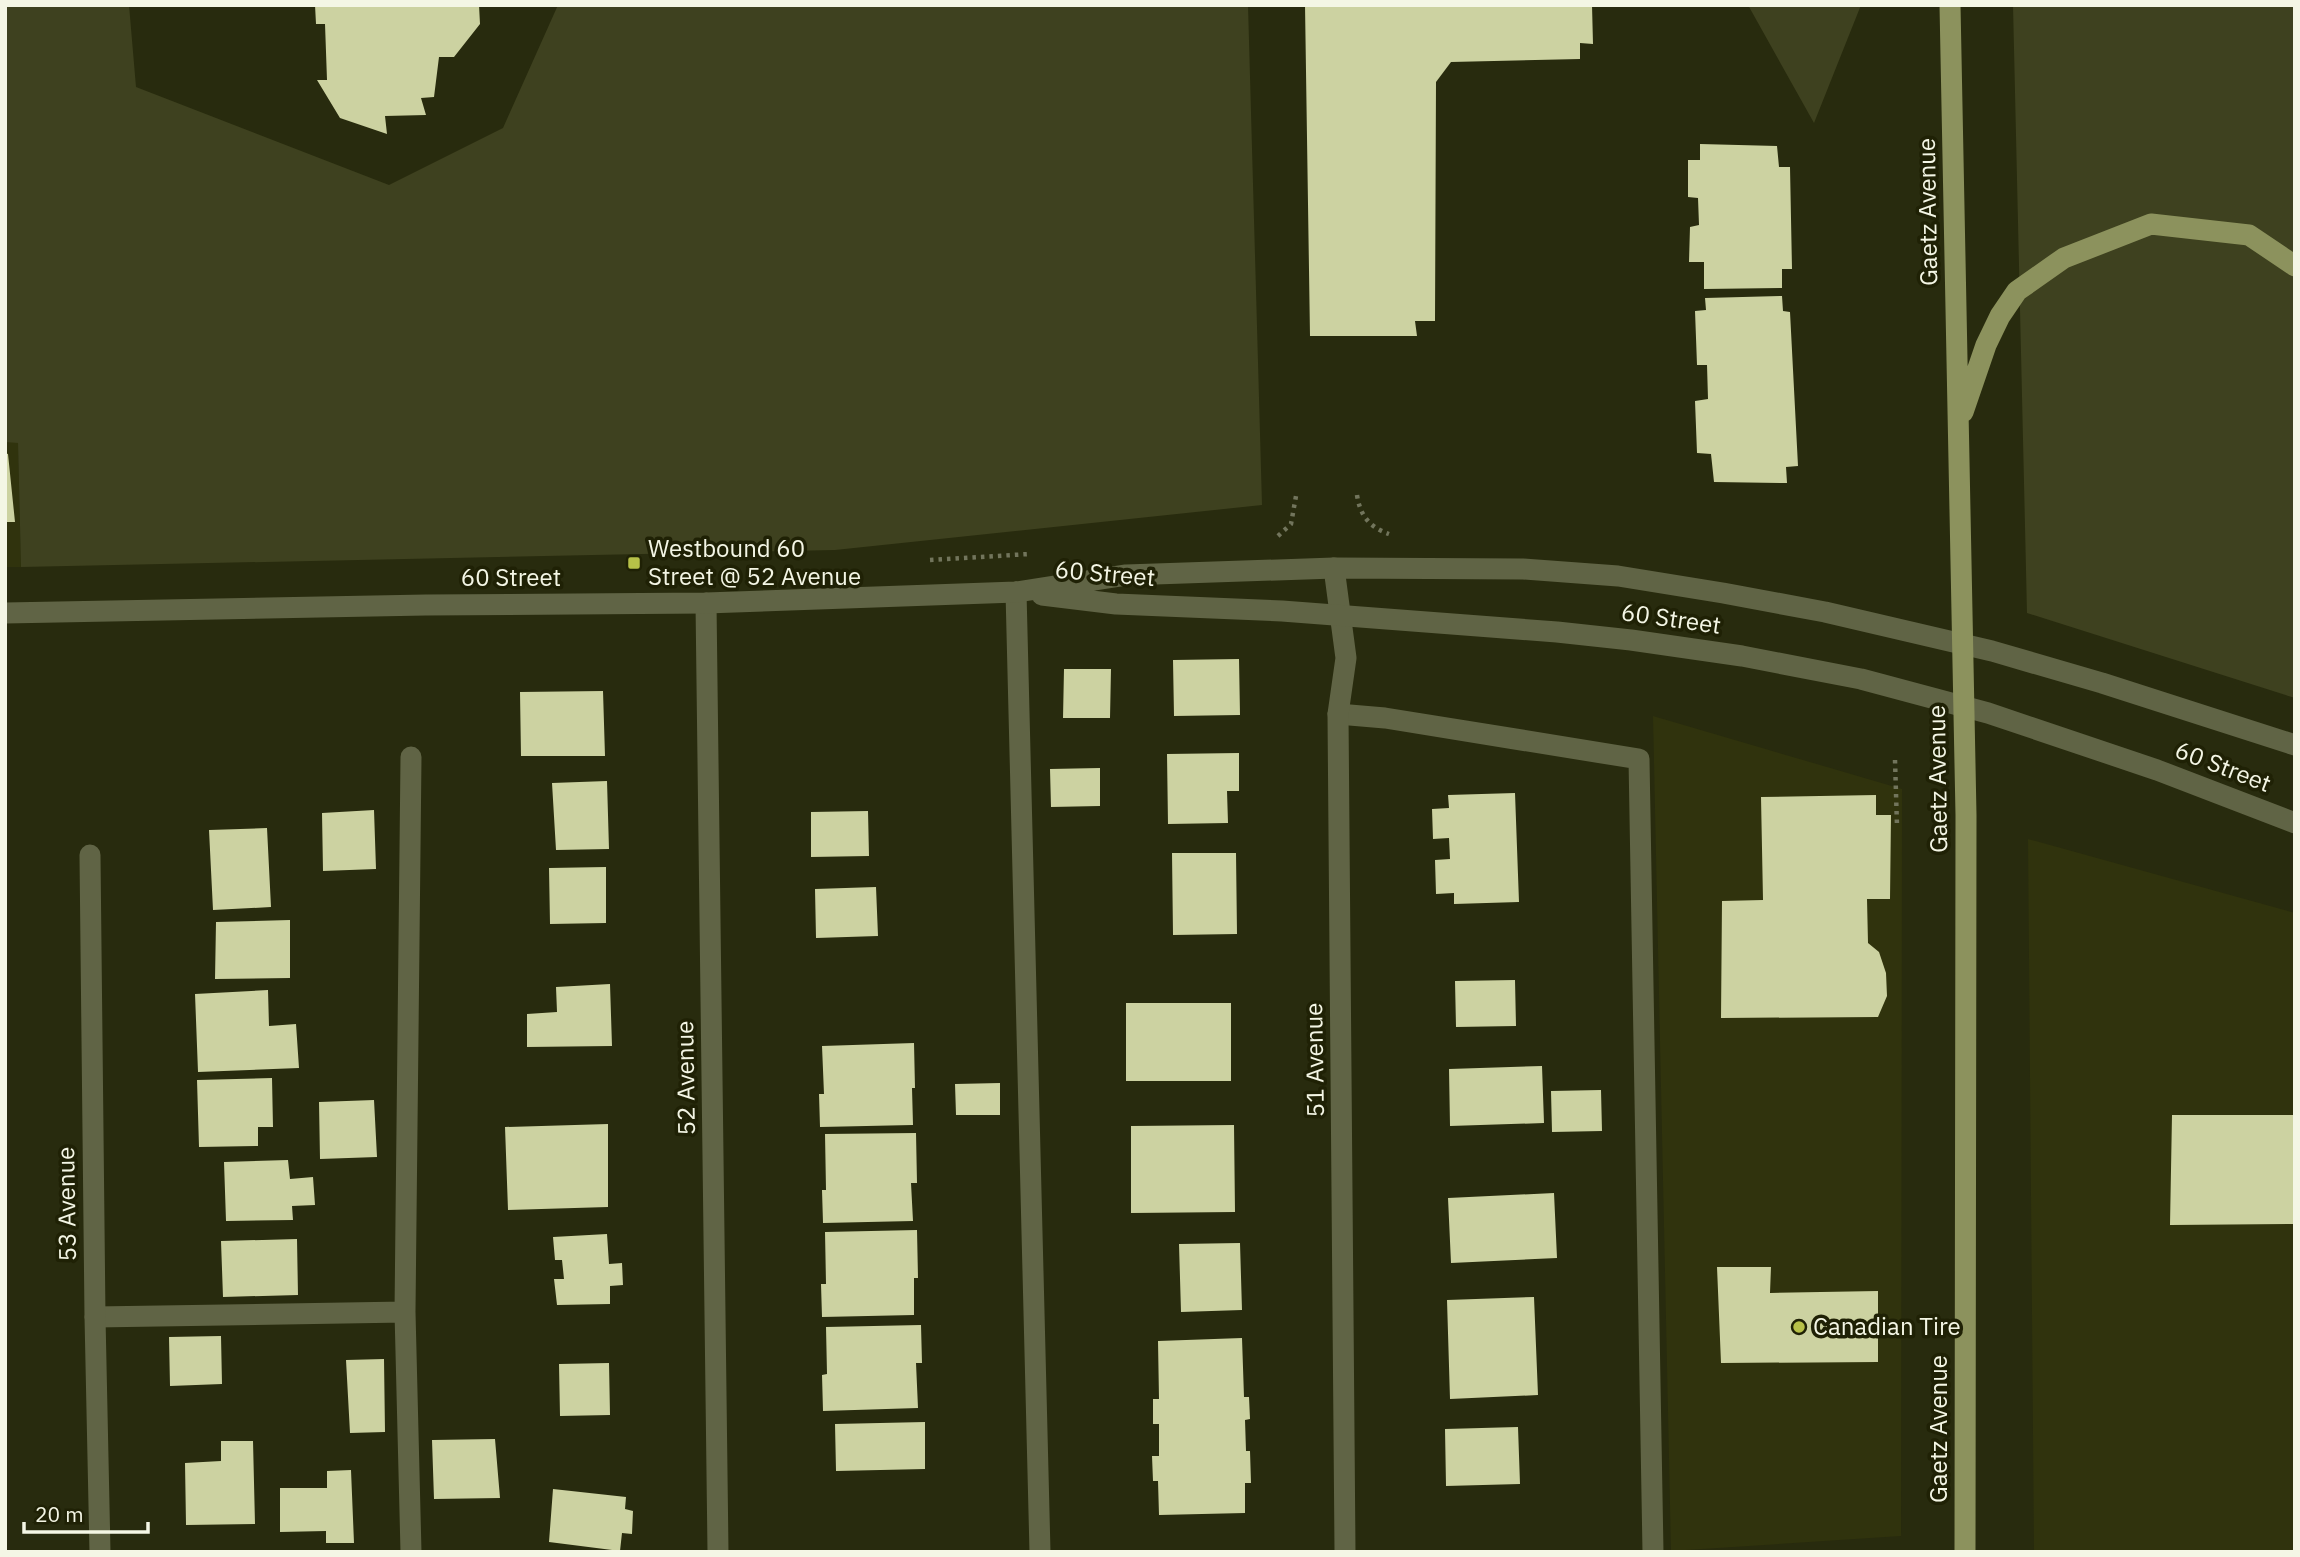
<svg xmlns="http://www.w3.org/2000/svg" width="2300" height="1557" font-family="'IBM Plex Sans',sans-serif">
  <rect width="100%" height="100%" fill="#282b0e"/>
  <path fill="#30330d" d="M5 442H18L21 567H5Z
    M1653 716 1902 789 1901 1536 1671 1551Z
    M2028 839 2295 913V1552H2034Z"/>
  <path fill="#3e411f" d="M5 5H129L136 87 389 185 503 128 558 5H1248L1262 505 835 550 21 567 18 443 5 442Z
    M1748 5H1861L1814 123Z
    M2013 5H2295V698L2027 613Z"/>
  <path fill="#ccd2a1" d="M315 5H479L480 24 454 57H439L434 97 421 98 426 115 385 116 387 134 340 118 317 80H327L325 24H316Z
    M1305 5H1592L1593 44 1580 43V59L1451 62 1436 82 1435 321H1415L1417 336H1310Z
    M1700 144 1777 146 1779 167H1790L1792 269H1782V288L1704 289V262H1689L1690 227 1699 225 1698 198 1688 197V160H1700Z
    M1782 296 1783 311 1790 312 1798 466 1786 467 1787 483 1714 482 1711 454 1697 453 1695 401 1708 399 1707 365H1697L1695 311 1706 310 1705 298Z
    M5 453 8 454 15 522H5Z
    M1239 659 1240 715 1174 716 1173 660Z
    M1064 669H1111L1110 718H1063Z
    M603 691 605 756H521L520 692Z
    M1239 753V791H1227L1228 823 1168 824 1167 754Z
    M1100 768V806L1051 807 1050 769Z
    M607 781 609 849 556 850 552 783Z
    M1515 793 1519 902 1454 904V893L1436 894 1435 860 1450 859 1449 838 1433 839 1432 809 1449 808 1448 795Z
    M1876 795V815H1891L1890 899H1867L1868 943 1879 952 1886 973 1887 996 1878 1017 1721 1018 1722 901 1763 900 1761 797Z
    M374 810 376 869 323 871 322 813Z
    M868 811 869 856 811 857V812Z
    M267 828 271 907 213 910 209 830Z
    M1172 853H1236L1237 934 1173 935Z
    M606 867V923L550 924 549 868Z
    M876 887 878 936 816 938 815 889Z
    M290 920V978L215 979 216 922Z
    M1515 980 1516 1026 1456 1027 1455 981Z
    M610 984 612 1046 527 1047V1014L557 1012 556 987Z
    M268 990 269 1026 296 1024 299 1068 198 1072 195 994Z
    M1126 1003H1231V1081H1126Z
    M914 1043 915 1088H912L913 1125 820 1127 819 1094H824L822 1046Z
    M1542 1066 1544 1123 1450 1126 1449 1069Z
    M272 1078 273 1127H258V1146L199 1147 197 1080Z
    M1000 1083V1115H956L955 1084Z
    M1601 1090 1602 1131 1552 1132 1551 1091Z
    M374 1100 377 1157 320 1159 319 1102Z
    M2172 1115H2295V1224L2170 1225Z
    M608 1124V1207L508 1210 505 1127Z
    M1234 1125 1235 1212 1131 1213V1126Z
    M916 1133 917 1183H911L913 1221 823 1223 822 1190H826L825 1134Z
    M288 1160 290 1179 313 1177 315 1205 292 1206 293 1220 226 1221 224 1162Z
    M1554 1193 1557 1258 1451 1263 1448 1198Z
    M917 1230 918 1278H914V1315L822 1317 821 1284H826L825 1232Z
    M607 1234 609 1264 622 1263 623 1285 610 1286V1304L557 1305 554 1279H564L562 1260H555L553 1237Z
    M297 1239 298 1295 223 1297 221 1241Z
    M1240 1243 1242 1310 1181 1312 1179 1244Z
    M1717 1267H1771L1770 1293 1878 1291V1362L1721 1363Z
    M1534 1297 1538 1395 1450 1399 1447 1300Z
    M921 1325 922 1363H916L918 1408 823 1411 822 1375 827 1374 826 1327Z
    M221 1336 222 1384 170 1386 169 1337Z
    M1242 1338 1244 1397H1249L1250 1419 1245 1420 1246 1451H1250L1251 1483H1245V1513L1159 1515 1158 1481H1153L1152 1456H1159V1424H1153V1399H1159L1158 1341Z
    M384 1359 385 1432 350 1433 346 1360Z
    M609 1363 610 1415 560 1416 559 1364Z
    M925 1422V1469L836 1471 835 1424Z
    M1518 1427 1520 1484 1446 1486 1445 1429Z
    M495 1439 500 1498 434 1499 432 1440Z
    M221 1441H253L255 1524 186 1525 185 1463 221 1461Z
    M351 1470 354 1543H326V1531L280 1532V1488H327V1471Z
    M553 1489 626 1497 625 1509 633 1511 632 1534 622 1533 620 1551 549 1542Z"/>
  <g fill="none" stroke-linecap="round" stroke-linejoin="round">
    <path stroke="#72755c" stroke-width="4.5" stroke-dasharray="3.5 5" stroke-linecap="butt" d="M1357 495C1360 515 1369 527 1389 534
      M1278 536 1291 524 1296 496
      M930 560 1029 554
      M1895 760 1897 826"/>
    <path stroke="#606445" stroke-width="21" d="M1016 592 1040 1552
      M1338 714 1385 718 1639 759 1653 1552
      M411 757 405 1312 411 1552
      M95 1317 405 1312"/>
    <path stroke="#606445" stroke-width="21" d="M1334 568 1346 658 1338 714 1345 1552
      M706 603 718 1552
      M90 855 95 1317 100 1552"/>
    <path stroke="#606445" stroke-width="21" d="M1042 595 1116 604 1282 611 1557 632 1631 640 1742 656 1861 679 1988 713 2157 770 2295 823
      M5 613 426 605 706 603 1016 592 1126 575 1334 568 1523 569 1618 576 1723 593 1825 612 1992 651 2102 683 2295 745"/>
    <path stroke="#8c925d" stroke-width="21" d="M1950 5 1966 815 1965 1552
      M1963 412 1986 345 2000 316 2017 291 2064 258 2151 224 2249 235 2295 266"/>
  </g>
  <g fill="#b7c148" stroke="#1f2105" stroke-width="2.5">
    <rect x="627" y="556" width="14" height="14" rx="3.5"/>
    <circle cx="1799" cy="1327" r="7"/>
  </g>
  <g text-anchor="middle" stroke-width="7" stroke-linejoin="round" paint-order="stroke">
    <g font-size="24" fill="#f4f6e5" stroke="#1f2105">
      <text transform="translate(1928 212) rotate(-91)" y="8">Gaetz Avenue</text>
      <text transform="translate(1105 574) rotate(5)" y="8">60 Street</text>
      <text x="511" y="586">60 Street</text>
      <text transform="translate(1671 619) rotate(8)" y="8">60 Street</text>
      <text transform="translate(2223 767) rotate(21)" y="8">60 Street</text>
      <text transform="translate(1938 779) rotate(-91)" y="8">Gaetz Avenue</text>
      <text transform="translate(1315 1060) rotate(-91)" y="8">51 Avenue</text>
      <text transform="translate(686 1078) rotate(-91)" y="8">52 Avenue</text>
      <text transform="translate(67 1204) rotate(-91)" y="8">53 Avenue</text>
      <text transform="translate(1939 1429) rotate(-90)" y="8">Gaetz Avenue</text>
    </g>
    <g font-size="24" fill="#f4f6e5" stroke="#1f2105" text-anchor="start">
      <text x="648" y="557">Westbound 60<tspan x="648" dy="28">Street @ 52 Avenue</tspan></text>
      <text x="1813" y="1335">Canadian Tire</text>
    </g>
  </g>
  <rect width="2300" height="1557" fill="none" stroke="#f4f6e5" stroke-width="14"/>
  <path d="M24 1522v10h124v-10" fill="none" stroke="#f4f6e5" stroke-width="3.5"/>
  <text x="35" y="1522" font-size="21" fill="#f4f6e5" stroke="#1f2105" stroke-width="5" paint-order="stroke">20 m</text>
</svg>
